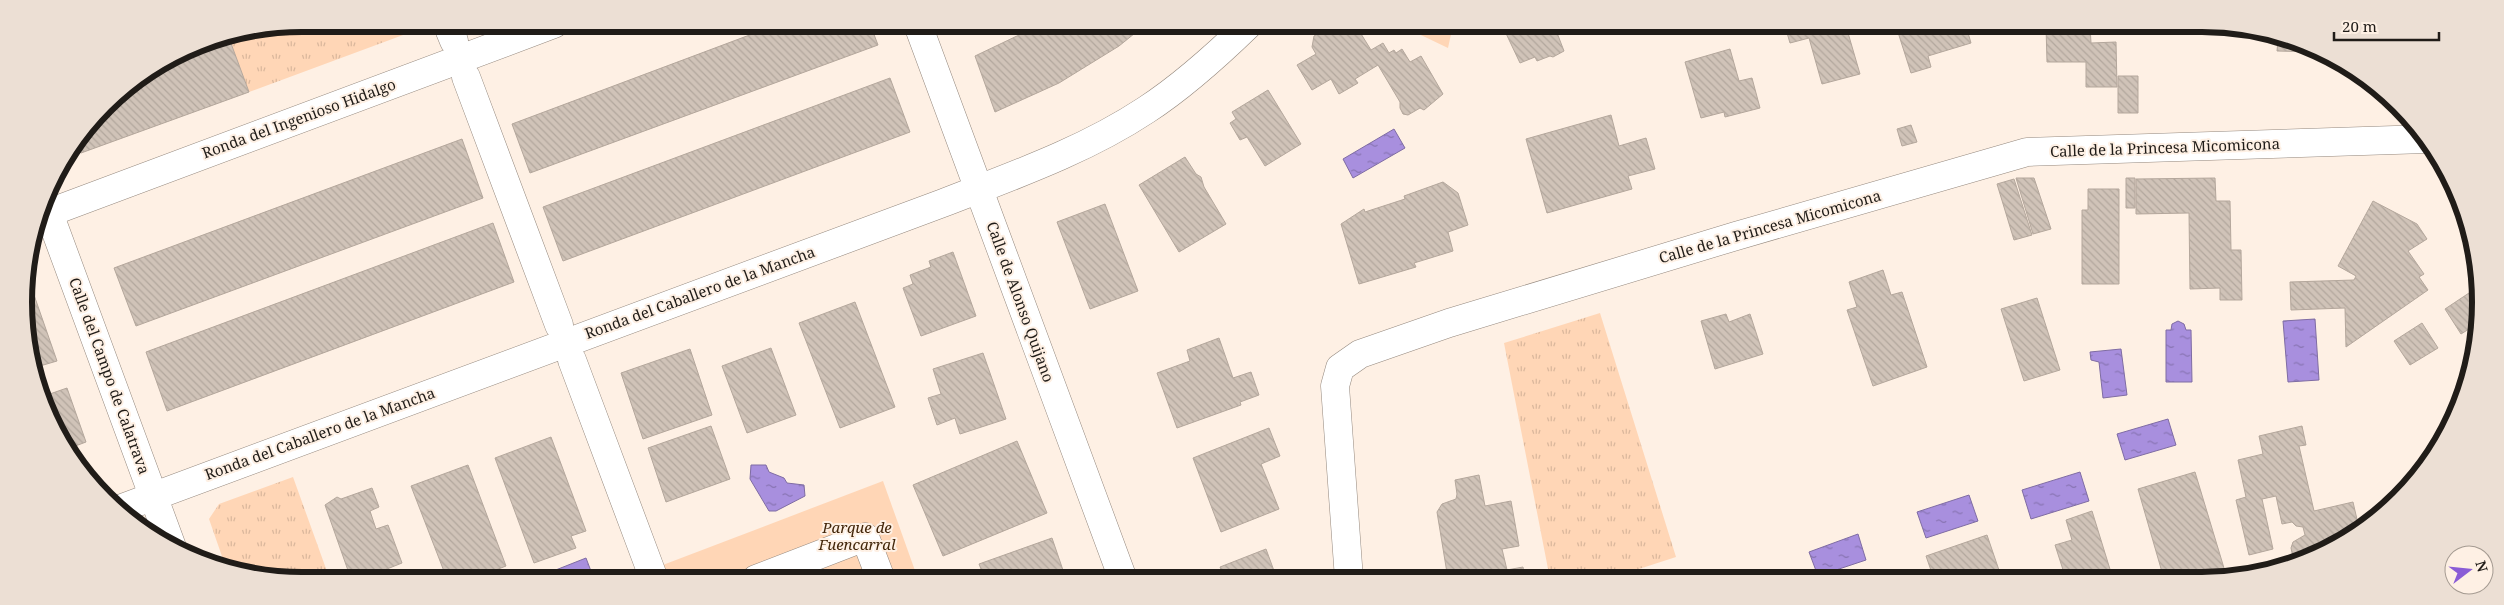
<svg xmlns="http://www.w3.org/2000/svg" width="2504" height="605" font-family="'Noto Serif',serif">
  <defs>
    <pattern id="grass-tufts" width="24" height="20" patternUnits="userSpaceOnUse" patternTransform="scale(1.25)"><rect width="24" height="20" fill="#ffd6b6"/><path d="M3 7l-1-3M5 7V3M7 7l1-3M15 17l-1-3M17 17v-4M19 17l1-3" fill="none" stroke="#dab79c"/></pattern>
    <pattern id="water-ripples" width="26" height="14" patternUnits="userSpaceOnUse" patternTransform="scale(1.25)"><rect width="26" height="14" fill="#a88fde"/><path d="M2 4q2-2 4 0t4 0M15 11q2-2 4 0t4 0" fill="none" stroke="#8874b3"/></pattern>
    <pattern id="building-back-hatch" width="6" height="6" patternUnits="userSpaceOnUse" patternTransform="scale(1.25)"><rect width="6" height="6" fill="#d0c3b8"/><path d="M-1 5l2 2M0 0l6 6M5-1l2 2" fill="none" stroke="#b2a79d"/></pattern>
  </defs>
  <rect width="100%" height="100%" fill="#fef0e4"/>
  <path fill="url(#grass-tufts)" d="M303 24H420L422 28 249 92 229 38Z
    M1400 25H1453L1448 48Z
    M1600 313 1676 557 1608 579H1550L1504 343Z
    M293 477 329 577 324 579H266L225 565 209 519 219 504Z"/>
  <path fill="#ffd6b6" d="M883 481 918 579H626Z"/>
  <path fill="url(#water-ripples)" stroke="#7f6ca3" d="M1394 129 1405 148 1353 178 1343 159Z
    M2315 319 2319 380 2288 382 2283 321Z
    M2178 321 2184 324 2186 330H2191L2192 382H2166V330H2171L2172 324Z
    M2121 349 2127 395 2103 398 2099 362 2091 360 2090 352Z
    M2168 419 2176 445 2125 460 2117 434Z
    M751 465H766L769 472 784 478 787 483 804 485 805 496 776 511H769L750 479Z
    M2080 472 2089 501 2031 519 2022 490Z
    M1969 495 1978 521 1926 538 1917 512Z
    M1858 534 1866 560 1818 576 1809 552Z
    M586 558 594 579H538V577Z"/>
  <path fill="url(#building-back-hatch)" stroke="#b4a79c" d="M779 24H870L878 45 530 173 512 124Z
    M1040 25H1145L1119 46 1059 83 995 112 975 56Z
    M1333 25H1350L1354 32 1358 29 1371 50 1383 43 1389 53 1394 50 1396 53 1402 49 1410 62 1421 56 1443 94 1424 110 1420 108 1408 115 1403 114 1400 108V102L1378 65 1355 79 1358 83 1339 94 1331 79 1312 90 1297 65 1316 54 1312 47 1314 36Z
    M1502 25H1554L1564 51 1553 57 1550 56 1537 61 1535 57 1520 63Z
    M1785 26H1846L1860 74 1822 84 1809 38 1790 43Z
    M1896 26H1966L1971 43 1928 56 1931 67 1911 73Z
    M2046 26H2090L2091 43 2116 42 2117 87H2086V62H2047Z
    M229 38 249 92 81 153 78 146 118 93 196 45Z
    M2278 40 2315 52 2277 51Z
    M1730 49 1739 81 1752 78 1760 108 1725 117 1724 112 1701 118 1685 62Z
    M2118 76H2138V113H2118Z
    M890 78 910 132 563 261 543 207Z
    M1268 90 1301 144 1265 166 1247 137 1240 140 1230 123 1236 119 1232 112Z
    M1611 115 1619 146 1646 138 1655 169 1628 176 1632 189 1547 213 1526 139Z
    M1911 125 1917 142 1902 146 1897 129Z
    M462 139 483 198 136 326 114 268Z
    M1185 157 1196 174 1201 177 1204 187 1226 224 1179 252 1139 185Z
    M2016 178H2034L2051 229 2033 234Z
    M2126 178H2135V208H2126Z
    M2215 178 2216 201H2230L2231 250H2241L2242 300H2220V288L2190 289 2189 213 2136 214V179Z
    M2014 179 2032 235 2014 240 1997 184Z
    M1443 182 1458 193 1468 225 1448 232 1453 251 1414 263 1416 267 1359 284 1341 224 1364 209 1365 212 1405 199 1404 196Z
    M2088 189H2119V284H2082V210H2088Z
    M2373 201 2417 224 2427 239 2408 251 2424 274 2419 277 2428 290 2346 347 2345 308 2291 310 2290 282 2354 280 2356 276 2338 266Z
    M1105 204 1138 291 1090 309 1057 222Z
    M493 223 514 282 167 411 146 352Z
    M953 252 976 316 921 336 903 288 913 284 910 275 931 267 929 261Z
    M1883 270 1891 295 1902 292 1927 367 1873 386 1847 310 1857 307 1849 282Z
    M2475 289 2477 324 2461 334 2445 309Z
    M34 295 57 361 33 368 26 298Z
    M2037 298 2060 370 2024 381 2001 309Z
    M855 302 895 407 840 428 799 323Z
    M1726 314 1729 322 1750 314 1763 354 1715 369 1701 321Z
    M2422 323 2438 348 2410 365 2394 341Z
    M1219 338 1233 378 1251 372 1259 395 1240 402 1241 405 1177 428 1157 373 1190 361 1187 350Z
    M771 348 796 415 747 433 722 366Z
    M690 349 712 415 643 439 621 373Z
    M983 353 1006 419 960 434 955 418 937 425 928 398 941 394 933 369Z
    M67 388 86 442 70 448 44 396Z
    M2453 420 2451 426 2444 434 2441 424Z
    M711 426 730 479 666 502 648 448Z
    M2302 426 2306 445 2299 446 2314 511 2353 502 2359 528 2325 553 2294 562 2291 548 2293 542 2305 535 2303 527 2296 526 2292 522 2282 524 2276 496 2262 499 2273 549 2249 555 2236 500 2246 497 2238 460 2263 454 2259 436Z
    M1269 428 1280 456 1261 464 1279 509 1221 532 1193 458Z
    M551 437 586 531 571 536 576 548 534 563 495 458Z
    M1017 441 1047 513 943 556 913 485Z
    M468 465 506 566 473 579H447L411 486Z
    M2195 472 2227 578 2164 579 2138 489Z
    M1479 475 1485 506 1511 501 1519 546 1502 549 1507 570 1523 567 1525 579H1448L1437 512 1442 504 1456 499 1457 494 1455 480Z
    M372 488 379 507 370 511 376 529 388 525 402 563 382 571 384 579H351L325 505 337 497 341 499Z
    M2092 511 2113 579H2066L2055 545 2072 540 2066 520Z
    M1987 535 2002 579H1934L1926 556Z
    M1052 538 1066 579H985L979 564Z
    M1266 549 1277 579H1225L1220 567Z
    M1877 573 1879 579H1858Z"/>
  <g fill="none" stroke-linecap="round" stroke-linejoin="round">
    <defs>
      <path id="minor" d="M447 24 454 41
        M918 25 1123 579
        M466 77 559 325
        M46 205 172 547
        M43 215 554 24
        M572 360 654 579
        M122 508 943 203C1012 176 1084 151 1146 110 1183 86 1216 56 1248 25
        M756 579 865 537 881 579
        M1349 579 1335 386 1340 368 1360 354 1449 323 1736 236 2027 152 2426 139"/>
    </defs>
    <use href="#minor" stroke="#94887e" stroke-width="29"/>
    <use href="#minor" stroke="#fff" stroke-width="28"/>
  </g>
  <g text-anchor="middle" stroke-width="4" stroke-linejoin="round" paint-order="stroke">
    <g font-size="15" fill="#201c18" stroke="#fef0e4">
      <text transform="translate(299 119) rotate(-20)" y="5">Ronda del Ingenioso Hidalgo</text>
      <text transform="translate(2165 148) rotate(-2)" y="5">Calle de la Princesa Micomicona</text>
      <text transform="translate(1770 227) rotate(-16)" y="5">Calle de la Princesa Micomicona</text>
      <text transform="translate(700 293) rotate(-20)" y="5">Ronda del Caballero de la Mancha</text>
      <text transform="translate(1020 302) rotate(70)" y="5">Calle de Alonso Quijano</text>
      <text transform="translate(109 376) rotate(70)" y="5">Calle del Campo de Calatrava</text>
      <text transform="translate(320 434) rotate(-20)" y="5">Ronda del Caballero de la Mancha</text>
    </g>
    <g font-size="15" font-style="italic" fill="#42260a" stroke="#fef0e4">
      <text x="857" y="533">Parque de<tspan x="857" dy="17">Fuencarral</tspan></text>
    </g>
  </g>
  <path d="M0 0H2504V605H0ZM302 32H2202A270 270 0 0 1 2472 302V302A270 270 0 0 1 2202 572H302A270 270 0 0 1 32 302V302A270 270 0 0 1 302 32Z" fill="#ecdfd4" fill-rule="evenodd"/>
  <path fill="none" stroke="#201c18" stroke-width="6" d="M302 32H2202A270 270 0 0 1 2472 302V302A270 270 0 0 1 2202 572H302A270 270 0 0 1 32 302V302A270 270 0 0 1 302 32Z"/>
  <g transform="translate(2469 570) rotate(74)"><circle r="24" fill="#fef0e4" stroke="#a59b92"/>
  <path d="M0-4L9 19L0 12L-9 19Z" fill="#8a5cd6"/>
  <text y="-8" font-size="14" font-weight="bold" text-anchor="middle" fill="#201c18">N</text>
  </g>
  <path d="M2334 32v8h105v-8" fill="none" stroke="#201c18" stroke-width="2.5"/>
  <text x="2342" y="32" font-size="15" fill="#201c18" stroke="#fef0e4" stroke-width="4" paint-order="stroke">20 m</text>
</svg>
